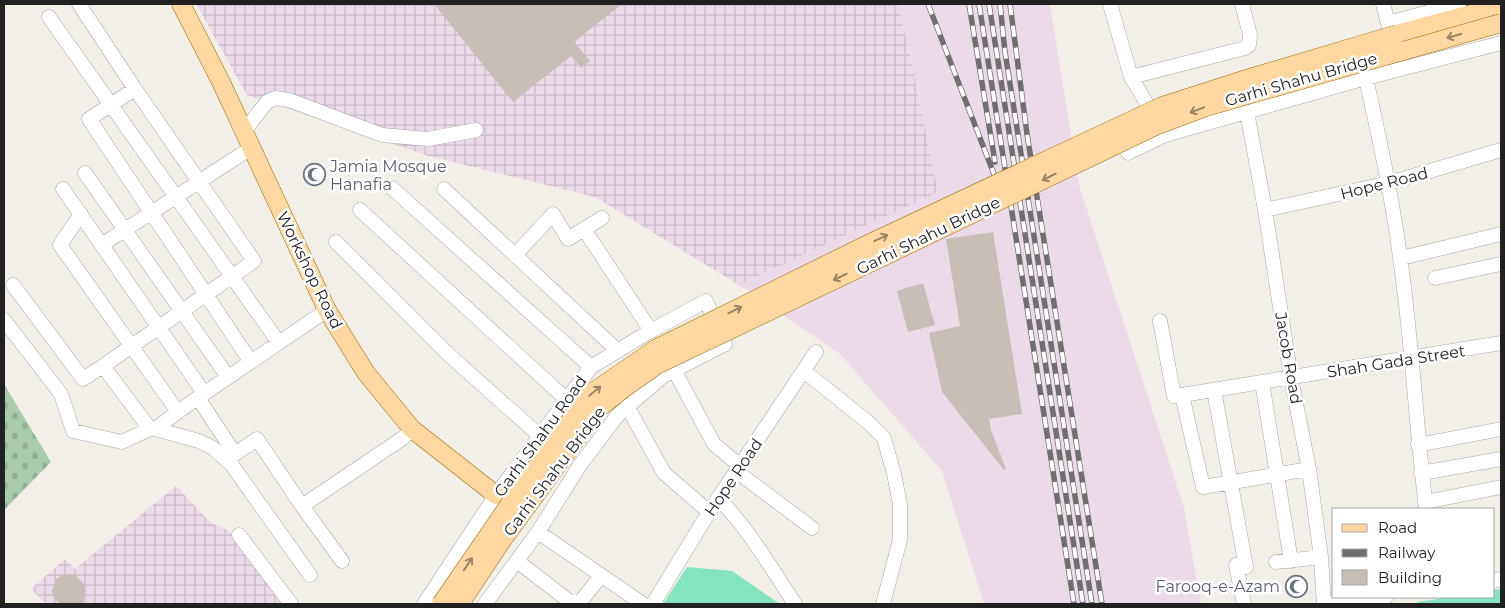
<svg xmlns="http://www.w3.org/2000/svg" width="1505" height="608" font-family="Montserrat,sans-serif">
  <defs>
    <pattern id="industrial-grid" width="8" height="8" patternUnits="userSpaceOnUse" patternTransform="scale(1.25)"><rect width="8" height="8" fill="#ebdae8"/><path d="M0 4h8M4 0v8" fill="none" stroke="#c9bbc7"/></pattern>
    <pattern id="cemetery-stones" width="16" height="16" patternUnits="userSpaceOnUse" patternTransform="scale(1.25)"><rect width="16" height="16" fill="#a8ccad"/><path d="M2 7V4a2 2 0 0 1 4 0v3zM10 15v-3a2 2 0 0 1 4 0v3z" fill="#90af95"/></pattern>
  </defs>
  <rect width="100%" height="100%" fill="#f2efe8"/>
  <path fill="url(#industrial-grid)" d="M196 4H898L911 59 938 192 739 285 595 197 429 156 247 95Z
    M176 486 211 523 239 535 286 598 280 604H46L31 589 65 559 75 569Z"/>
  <path fill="#ebdae8" d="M898 4H1050L1079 185 1184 508 1201 604H984L942 471 840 354 739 285 938 192 911 59Z"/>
  <path fill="url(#cemetery-stones)" d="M4 384 51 462 4 510Z"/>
  <path fill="#83e4bf" d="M687 567 732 571 780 604H663Z
    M1501 589V604H1418L1417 602 1452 597H1494V590Z"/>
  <path fill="#c7beb7" d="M434 4H622L574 42 590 61 581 68 571 56 513 102Z
    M993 232 1022 414 989 419 991 430 1006 469 1004 470 942 392 929 333 960 326 946 239Z
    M923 283 935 325 908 332 897 291Z
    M68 574 75 575 84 584 85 590 83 604H60L53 597 52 591 56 579 62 575Z"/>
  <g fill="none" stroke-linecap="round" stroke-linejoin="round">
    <defs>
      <path id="minor" d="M79 4 135 89 254 261 103 366
        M1110 4 1131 77 1156 119
        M1383 4 1388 23
        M49 17 279 343
        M1393 45 1388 23 1459 4
        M1131 77 1245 48 1249 45 1250 35 1242 4
        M1366 78C1379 137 1392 196 1400 257 1412 340 1416 425 1426 509
        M135 89 89 119 251 362
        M1247 112 1265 210 1291 378 1309 469 1321 557 1324 604
        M244 131 267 102 275 98 289 100 382 135 428 139 476 130
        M1128 153 1165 135 1366 78 1501 43
        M85 173 228 377
        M392 188 591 367
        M63 189 204 393
        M444 189 618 351
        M360 210 567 400
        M1265 210 1389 183 1501 150
        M81 214 60 245 178 412
        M584 229 651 331
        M336 242 448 354 540 436
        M103 244 251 148
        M515 255 553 214 568 239 602 218
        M1401 258 1501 234
        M1435 278 1501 264
        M13 285 83 379 103 366 150 429
        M4 320 61 394 73 431 122 442 150 429H155L186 406 327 310
        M1160 321 1174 396 1182 395
        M674 370 714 444 740 466
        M804 371 869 423 884 438 894 474 900 504V540L883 604
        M1262 382 1291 561
        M1214 390 1246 567
        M198 398 235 454 257 439 302 506 342 561
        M627 406 664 473 709 512
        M155 429 199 441 213 448 231 464 310 575
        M1418 445 1501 429
        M1309 469 1203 487 1182 395 1501 343
        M736 471 812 528
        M1421 473 1501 459
        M718 498C749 529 771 568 795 604
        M1425 502 1501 487
        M302 506 403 438 412 429
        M538 532 643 604
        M239 535 291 604
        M517 561 569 601 575 603 581 601 601 576
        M1276 562 1321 557
        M1236 565 1244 604
        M1494 581 1501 579
        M424 604 496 495 591 367 647 333 706 301 725 344 663 376 617 416 580 465 538 532 485 604
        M653 604 709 512 816 352
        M1328 604 1386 597"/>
      <path id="major" d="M181 4 221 82 327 310 366 373 412 429 496 495
        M1397 34 1501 6"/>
    </defs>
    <use href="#minor" stroke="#a8a8a8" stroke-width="15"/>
    <use href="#major" stroke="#9f6b00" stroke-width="19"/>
    <use href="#minor" stroke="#fff" stroke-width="14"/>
    <use href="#major" stroke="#ffd7a0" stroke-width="18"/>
    <defs>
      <path id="rail" d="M928 4 999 187
        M969 4 995 162
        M979 4 1074 604
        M989 4 1083 604
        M1000 4 1005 52 1092 604
        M1010 4 1027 134 1102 604"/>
    </defs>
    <use href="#rail" stroke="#6f6f6f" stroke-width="5.5"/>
    <use href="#rail" stroke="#fff" stroke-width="4" stroke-dasharray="11" stroke-linecap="butt"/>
    <defs>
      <path id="major-bridge" d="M441 604 529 476 590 394 657 348 868 244 1162 106 1246 79 1397 34
        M460 604 501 542 599 408 623 389 657 365 1158 125 1206 107 1501 23"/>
    </defs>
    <use href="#major-bridge" stroke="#9f6b00" stroke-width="19" stroke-linecap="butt"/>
    <use href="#major-bridge" stroke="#ffd7a0" stroke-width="18"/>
  </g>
  <defs><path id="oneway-shaft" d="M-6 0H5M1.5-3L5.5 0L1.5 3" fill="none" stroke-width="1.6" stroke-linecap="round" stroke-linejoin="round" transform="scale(1.25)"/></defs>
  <g stroke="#9b8567">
    <use href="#oneway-shaft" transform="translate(1454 36) rotate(164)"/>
    <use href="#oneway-shaft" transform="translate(1197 110) rotate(159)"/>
    <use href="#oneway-shaft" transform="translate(1049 177) rotate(154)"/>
    <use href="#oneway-shaft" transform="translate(881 238) rotate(-25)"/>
    <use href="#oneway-shaft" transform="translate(840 277) rotate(154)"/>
    <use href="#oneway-shaft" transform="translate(735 310) rotate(-26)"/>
    <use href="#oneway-shaft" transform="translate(595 391) rotate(-39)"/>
    <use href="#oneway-shaft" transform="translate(468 564) rotate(-56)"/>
  </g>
  <defs>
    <symbol id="mosque-ring" viewBox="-11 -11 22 22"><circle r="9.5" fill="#fff" stroke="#6b7280" stroke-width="1.5"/><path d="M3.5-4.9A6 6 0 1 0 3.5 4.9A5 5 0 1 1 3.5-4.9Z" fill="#6b7280"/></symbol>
  </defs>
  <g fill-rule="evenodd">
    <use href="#mosque-ring" x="302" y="162" width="25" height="25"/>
    <use href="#mosque-ring" x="1284" y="574" width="25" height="25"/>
  </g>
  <g text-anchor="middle" stroke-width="5" stroke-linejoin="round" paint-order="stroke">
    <g font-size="16" fill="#212121" stroke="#fff">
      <text transform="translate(1301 79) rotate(-16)" y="6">Garhi Shahu Bridge</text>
      <text transform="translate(1384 183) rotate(-14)" y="6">Hope Road</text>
      <text transform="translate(928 235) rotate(-26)" y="6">Garhi Shahu Bridge</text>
      <text transform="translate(310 270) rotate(64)" y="6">Workshop Road</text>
      <text transform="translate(1289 358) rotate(80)" y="6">Jacob Road</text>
      <text transform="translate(1396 361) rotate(-9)" y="6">Shah Gada Street</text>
      <text transform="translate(540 436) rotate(-54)" y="6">Garhi Shahu Road</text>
      <text transform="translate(554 471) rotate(-53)" y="6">Garhi Shahu Bridge</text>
      <text transform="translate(733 477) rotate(-56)" y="6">Hope Road</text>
    </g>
    <g font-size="16" fill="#5b616d" stroke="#fff" text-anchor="start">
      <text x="330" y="172">Jamia Mosque<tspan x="330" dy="18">Hanafia</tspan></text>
      <text x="1280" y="592" text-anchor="end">Farooq-e-Azam</text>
    </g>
  </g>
  <rect width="1505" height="608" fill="none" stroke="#212121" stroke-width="10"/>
  <rect x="1332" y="508" width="162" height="90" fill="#ffffff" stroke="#a6a6a6"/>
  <rect x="1342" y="524" width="25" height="8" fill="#ffd7a0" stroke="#a6a6a6"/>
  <text x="1378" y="533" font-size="15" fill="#212121">Road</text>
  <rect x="1342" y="549" width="25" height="8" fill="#6f6f6f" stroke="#a6a6a6"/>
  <text x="1378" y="558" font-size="15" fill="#212121">Railway</text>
  <rect x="1342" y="570" width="25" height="15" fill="#c7beb7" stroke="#a6a6a6"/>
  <text x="1378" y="583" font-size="15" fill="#212121">Building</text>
</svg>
